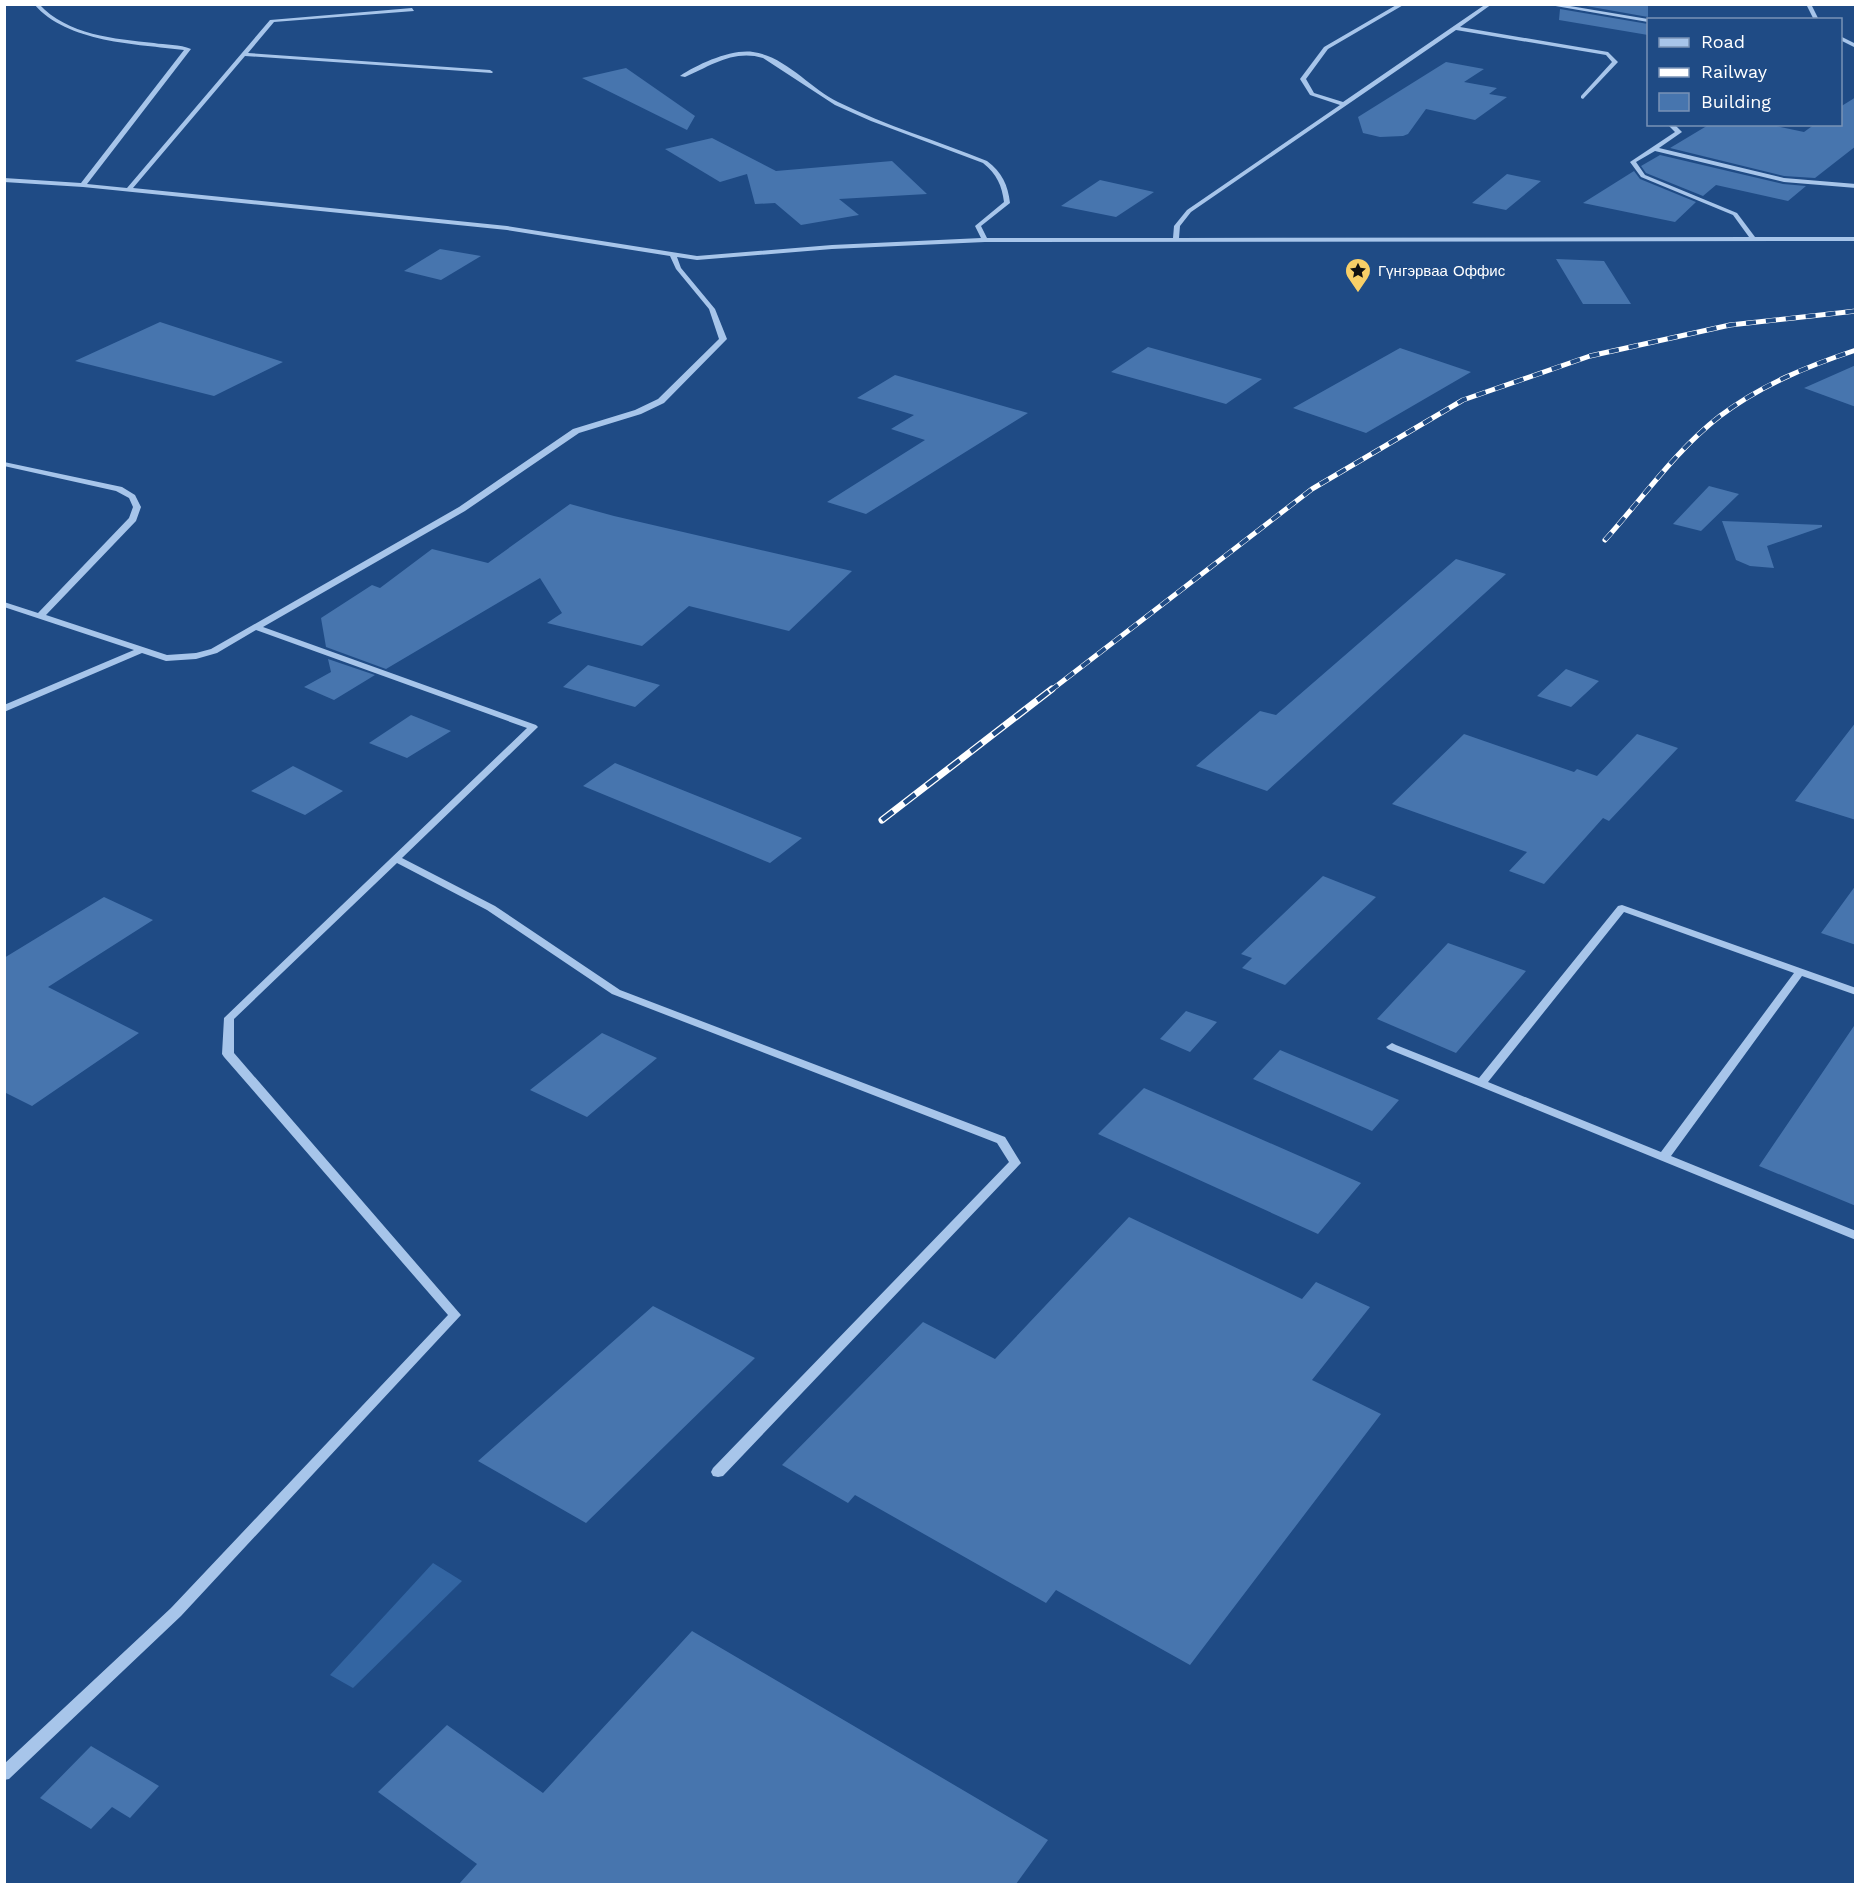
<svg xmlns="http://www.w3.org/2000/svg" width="1860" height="1889" font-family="'Work Sans',sans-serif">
  <rect width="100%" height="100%" fill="#1f4b85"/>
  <path fill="#3365a2" d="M433 1563 462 1581 353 1688 330 1675Z"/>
  <path fill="#4775ae" d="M1575 4 1648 6V17Z
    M1560 9 1648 24V35L1559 20Z
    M1446 62 1484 69 1464 82 1497 88 1489 94 1507 97 1475 120 1426 109 1408 134 1403 136 1380 137 1363 133 1358 117Z
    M626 68 695 116 687 130 582 78Z
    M1856 97V146L1815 178 1784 176 1670 148 1710 124H1767L1804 132 1815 124H1840V107Z
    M712 138 776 171 892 161 927 194 839 199 859 215 801 225 775 203 755 204 747 174 720 182 665 149Z
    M1660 155 1783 184 1806 186 1788 201 1716 185 1703 196 1646 173 1641 166Z
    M1634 171 1640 179 1696 202 1675 222 1583 203Z
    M1507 174 1541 181 1506 210 1472 203Z
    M1100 180 1154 192 1116 217 1061 206Z
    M440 249 481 256 441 280 404 271Z
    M1556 259 1604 261 1631 304H1583Z
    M160 322 283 362 214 396 75 361Z
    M1148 347 1262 379 1226 404 1111 372Z
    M1400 348 1471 372 1366 433 1293 408Z
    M1856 365V407L1804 388Z
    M895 375 1028 413 866 514 827 502 925 440 891 429 914 415 857 398Z
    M1709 486 1739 494 1701 531 1673 524Z
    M570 504 614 516 852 571 789 631 689 606 642 646 547 623 562 613 540 578 386 669 326 647 321 618 372 585 380 588 432 549 488 563Z
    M1722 521 1822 525V527L1767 546 1774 568 1750 566 1736 560Z
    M1456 559 1506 574 1267 791 1196 766 1260 711 1276 715Z
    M328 659 375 675 334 700 304 687 331 672Z
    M588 665 660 685 635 707 563 687Z
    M1566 669 1599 681 1571 707 1537 696Z
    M411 715 451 731 407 758 369 743Z
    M1856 722V820L1795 801Z
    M1464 734 1574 772 1577 769 1597 776 1637 734 1678 748 1609 821 1603 818 1544 884 1509 871 1527 852 1392 804Z
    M615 763 802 838 770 863 583 786Z
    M293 766 343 791 305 815 251 791Z
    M1323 876 1376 897 1285 985 1242 968 1252 958 1241 954Z
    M1856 885V945L1821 933Z
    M104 897 153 920 48 987 139 1033 32 1106 4 1092V958Z
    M1448 943 1526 971 1456 1053 1377 1019Z
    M1186 1011 1217 1022 1190 1052 1160 1039Z
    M1856 1023V1206L1759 1166Z
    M602 1033 657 1058 587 1117 530 1090Z
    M1280 1050 1399 1100 1372 1131 1253 1079Z
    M1144 1088 1174 1101 1361 1183 1318 1234 1098 1134Z
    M1129 1217 1302 1299 1316 1282 1370 1307 1312 1380 1381 1414 1190 1665 1056 1590 1046 1603 855 1495 848 1503 782 1465 923 1322 995 1359Z
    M653 1306 755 1358 586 1523 478 1461Z
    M692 1631 1048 1840 1016 1884H459L477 1864 378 1792 447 1725 543 1793Z
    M91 1746 159 1786 130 1818 112 1807 91 1829 40 1798Z"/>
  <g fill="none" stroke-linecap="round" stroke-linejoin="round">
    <path fill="#a7c5ea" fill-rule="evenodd" d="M34 4H39C67 35 115 39 154 43 165 45 180 44 191 49L87 184 127 188 270 20 412 8 414 11 274 22 248 53 490 70 493 72 492 73 245 56 133 188 507 226 697 256 832 245 981 238 975 226 1004 202C1002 186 997 174 983 163L871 121 835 105 763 58C734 49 710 66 685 77L680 76C698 64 731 49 753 52 785 56 810 88 838 102 886 126 938 141 987 161 1002 172 1008 185 1010 203L981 226 987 238H1173L1174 226 1187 210 1340 105 1310 95 1300 79 1324 47 1398 4H1405L1328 49 1306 79 1314 93 1343 102 1486 4H1492L1460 27 1608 52 1618 62 1583 99 1581 98V96L1612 62 1606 55 1456 30 1191 212 1180 226 1179 238 1749 237 1733 215 1641 177 1630 162 1675 132 1667 124H1674L1682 132 1659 148 1784 178 1856 184V188L1784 182 1655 151 1636 162 1645 175 1737 213 1755 237H1856V241L985 242 832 249 697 260 677 257 681 268 715 309 727 339 664 403 641 414 579 433 465 511 263 627 536 725 538 727 402 858 495 906 620 990 1005 1137 1021 1163 723 1476 718 1477 713 1476 711 1472 713 1468 1009 1162 997 1143 612 994 487 910 397 863 234 1019V1053L461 1315 181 1616 9 1779 4 1780V1764L171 1608 448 1315 224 1057 222 1054 224 1018 527 728 256 630 217 653 196 659 166 661 142 653 4 712V705L134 650 4 607V602L38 613 129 518 133 507 129 498 116 491 4 466V462L122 487 135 495 141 507 136 521 46 615 167 655 196 653 211 649 459 507 573 429 635 410 658 399 719 339 709 309 676 269 670 256 507 230 83 187 4 182V178L81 183 184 50C137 44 67 43 34 4Z
      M1544 4H1558L1648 19V22Z
      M1806 4H1811L1819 20H1814Z
      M1840 36 1856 44V48L1840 40Z
      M1622 905 1856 988V995L1802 976 1671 1156 1856 1231V1240L1388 1049 1386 1047 1392 1043 1396 1045 1479 1078 1618 906ZM1624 912 1794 973 1661 1152 1488 1082Z"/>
    <defs>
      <path id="rail-far1" d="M1605 540C1642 499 1676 450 1720 416 1761 385 1808 366 1856 350
        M1050 691 1312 489 1463 400 1590 356 1730 325 1856 311"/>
      <path id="rail" d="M882 820 1052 689"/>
    </defs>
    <use href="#rail-far1" stroke="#fff" stroke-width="5"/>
    <use href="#rail" stroke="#fff" stroke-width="7"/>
    <use href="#rail-far1" stroke="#1f4b85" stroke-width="4" stroke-dasharray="10" stroke-linecap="butt"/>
    <use href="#rail" stroke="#1f4b85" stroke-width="4.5" stroke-dasharray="14" stroke-linecap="butt"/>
  </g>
  <defs>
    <symbol id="sight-pin" viewBox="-11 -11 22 30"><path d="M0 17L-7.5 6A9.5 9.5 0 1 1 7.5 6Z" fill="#f8cf67" stroke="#1f4b85"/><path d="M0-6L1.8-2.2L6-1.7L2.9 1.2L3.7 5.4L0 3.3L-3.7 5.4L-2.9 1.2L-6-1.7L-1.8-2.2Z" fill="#111"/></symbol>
  </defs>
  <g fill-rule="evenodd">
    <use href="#sight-pin" x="1343" y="256" width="30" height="40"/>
  </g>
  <g text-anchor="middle" stroke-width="5" stroke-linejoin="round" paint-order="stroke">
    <g font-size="15" fill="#fff" stroke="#1f4b85" text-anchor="start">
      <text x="1378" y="276">Гүнгэрваа Оффис</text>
    </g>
  </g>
  <rect width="1860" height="1889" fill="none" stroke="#ffffff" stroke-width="12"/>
  <rect x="1647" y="18" width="195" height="108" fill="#1f4b85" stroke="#7993b6" stroke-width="1.5"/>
  <rect x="1659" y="38" width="30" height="9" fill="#a7c5ea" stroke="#7993b6" stroke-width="1.5"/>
  <text x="1701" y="48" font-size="18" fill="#ffffff">Road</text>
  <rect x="1659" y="68" width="30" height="9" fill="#ffffff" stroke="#7993b6" stroke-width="1.5"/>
  <text x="1701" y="78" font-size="18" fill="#ffffff">Railway</text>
  <rect x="1659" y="93" width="30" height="18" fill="#4775ae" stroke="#7993b6" stroke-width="1.5"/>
  <text x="1701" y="108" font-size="18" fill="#ffffff">Building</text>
</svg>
